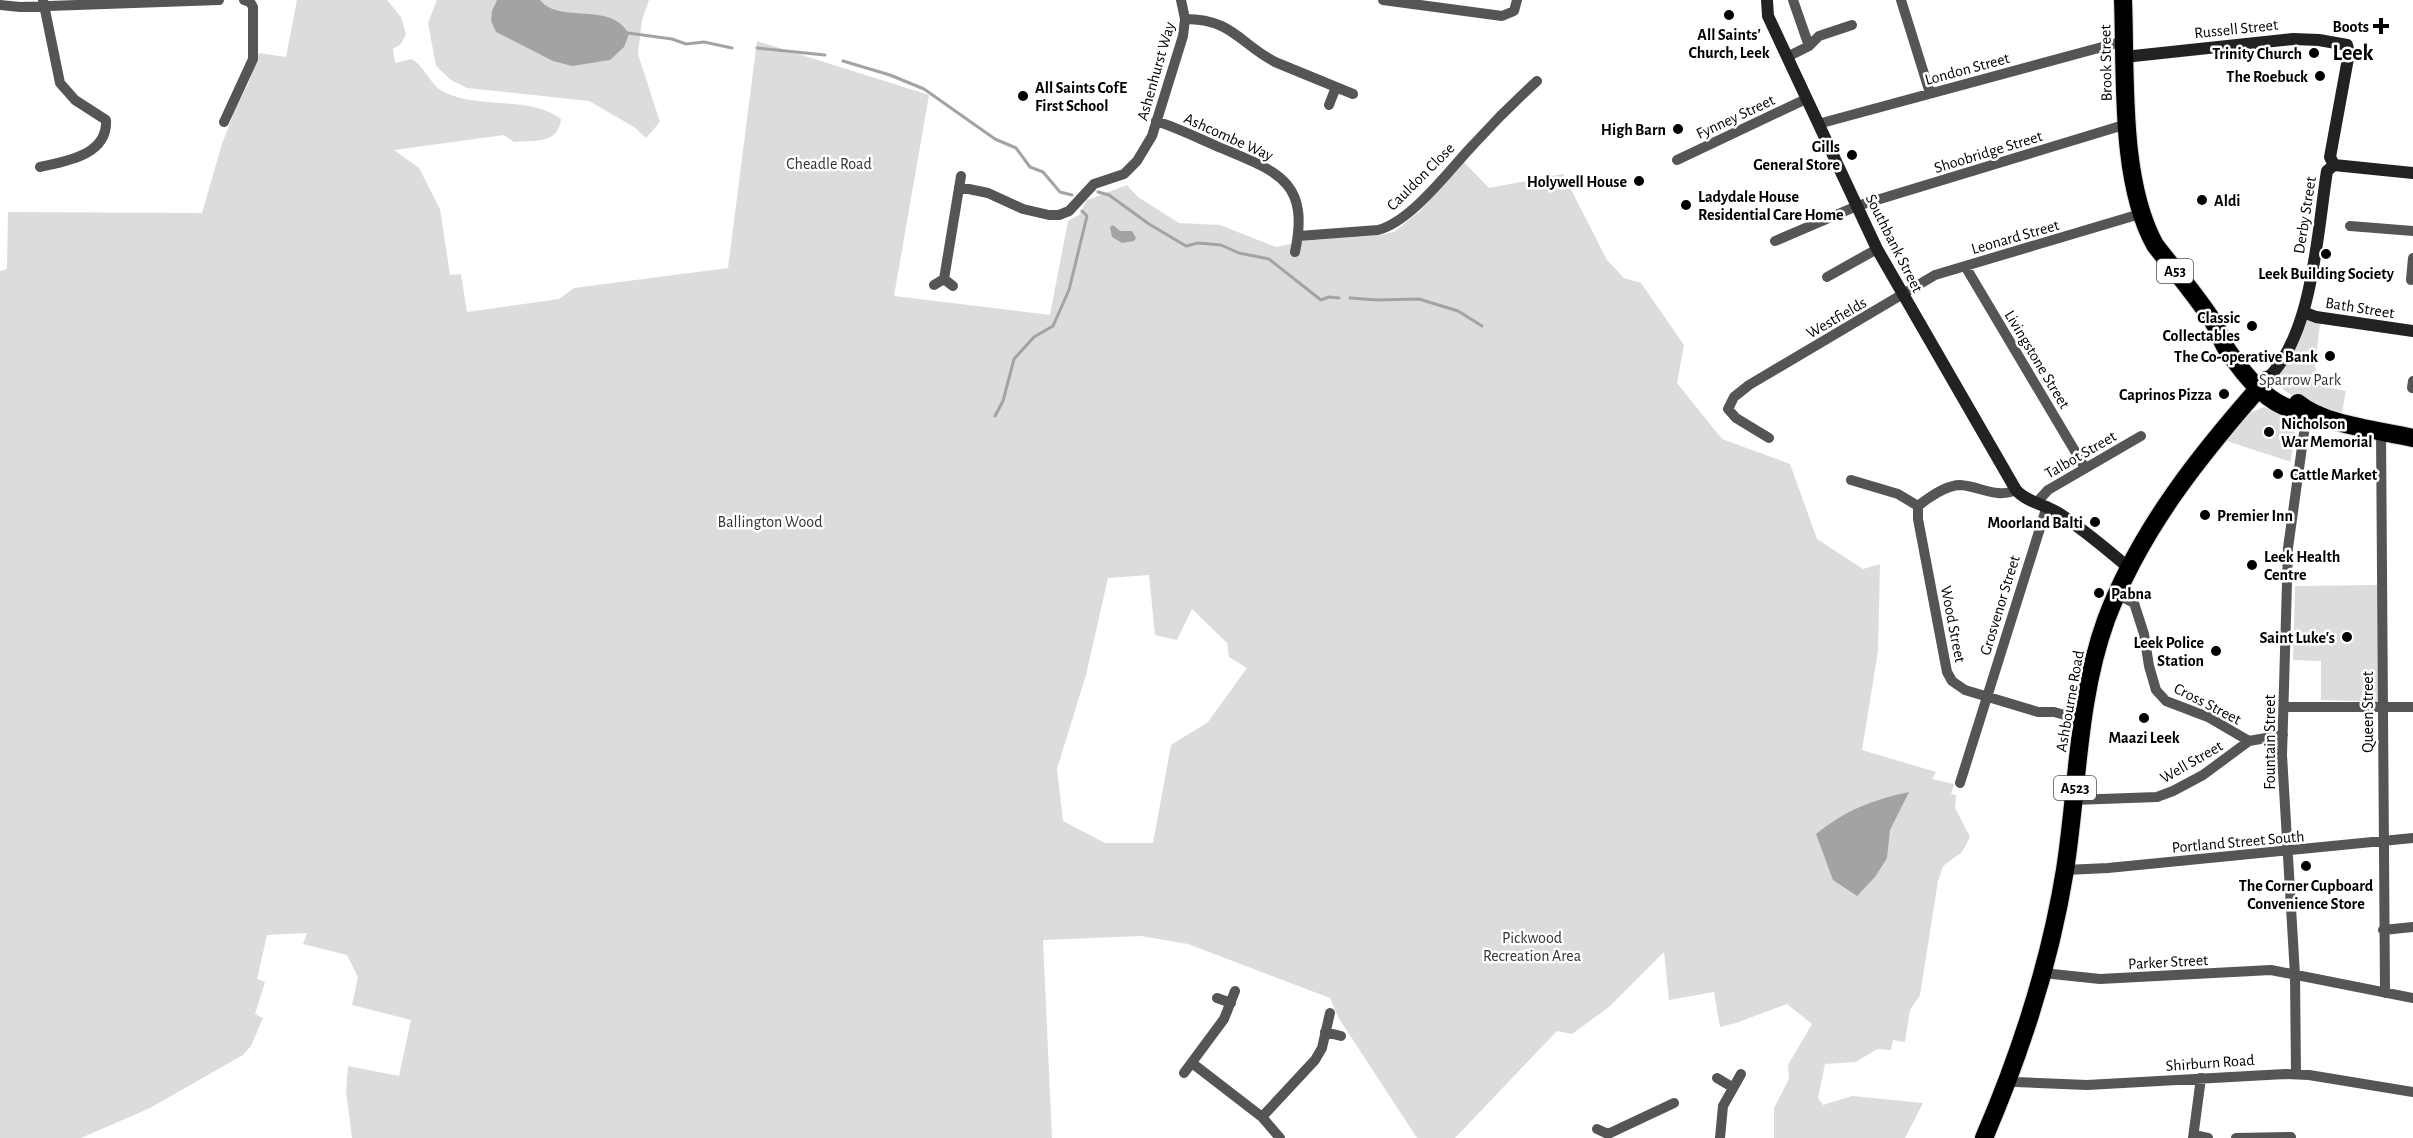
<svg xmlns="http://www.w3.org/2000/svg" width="2413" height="1138" font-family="'Alegreya Sans',sans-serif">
  <rect width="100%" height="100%" fill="#fff"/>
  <path fill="#dcdcdc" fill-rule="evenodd" d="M297 0H387L401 17 406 34 401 44 393 49 395 63 412 59C426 68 430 85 444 92 480 110 528 95 561 119 558 145 534 140 514 142L504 135 394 150 419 168 440 209 450 275 461 274 467 312 559 299 574 288 728 268 757 41 929 95 894 296 1050 315 1068 221 1079 215 1087 200 1127 185 1138 197 1179 223 1220 225 1276 247 1303 241 1380 235 1394 232 1420 211 1464 162 1489 188 1563 174 1607 260 1624 278 1641 283 1684 345 1677 383 1722 439 1790 464 1817 539 1863 569 1880 564 1878 651 1862 750 1936 772 1932 779 1954 784 1951 794 1956 795 1955 808 1970 837 1962 852 1943 866 1938 881 1920 995 1910 1010 1905 1042 1893 1040 1891 1050 1877 1049 1856 1062 1825 1064 1818 1098 1823 1105 1852 1096 1923 1103 1905 1138H1774V1108L1789 1079 1788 1065 1812 1024 1787 1004 1736 1023 1720 1027 1714 992 1669 1000 1664 952 1609 1007 1572 1034 1557 1031 1455 1138H1417L1338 1017 1330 998 1188 944 1141 936 1043 940 1052 1138H352L346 1091 348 1066 399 1076 411 1020 352 1005 358 977 347 955 303 944 307 933 267 935 257 979 265 982 255 1014 263 1018 251 1046 243 1055 150 1108 81 1138H0V271L7 269 8 212 202 213 222 144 235 110 249 82 259 53 286 57ZM1149 575 1155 635 1177 640 1192 609 1227 643 1229 657 1247 668 1208 722 1171 745 1153 843H1105L1063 821 1057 769 1086 675 1108 578Z
    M437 0H649L642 20 638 54 660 122 646 138 634 127 589 101 467 88 451 80 436 66 428 23Z
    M2304 317 2320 323 2315 366 2320 386 2346 391 2342 412C2323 409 2283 400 2277 378L2285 368Z
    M2264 407 2286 415 2295 426 2291 462 2227 441 2248 414Z
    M2378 585 2380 702 2321 700V661L2293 660 2295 586Z"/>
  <path fill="#a3a3a3" d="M497 0H540C560 25 610 0 629 34L624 47 610 60 572 66 553 61 496 32 491 21 492 11Z
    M1113 225 1120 231H1132L1136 238 1134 241 1122 243 1112 237 1110 227Z
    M1909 792 1890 830 1887 858 1875 877 1857 896 1833 880 1816 834C1846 810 1872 800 1909 792Z"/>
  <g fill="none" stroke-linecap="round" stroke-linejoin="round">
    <path stroke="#a3a3a3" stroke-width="3" d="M628 33 672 39 686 44 704 42 732 48
      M757 48 825 55
      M843 61 890 75 924 89 995 139 1016 148 1030 167 1043 172 1060 192 1072 195
      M1098 192 1109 195 1149 224 1186 246 1198 243 1221 245 1239 253 1269 259 1321 300 1329 297 1339 298
      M1350 298 1378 300 1419 299 1458 311 1482 326
      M995 416 1003 401 1014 359 1034 337 1053 326 1069 290 1087 216 1082 211"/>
    <defs>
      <path id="highway" d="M2123 0C2126 73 2119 180 2155 245 2175 271 2197 296 2214 323 2219 331 2221 340 2226 348 2244 375 2272 412 2307 411
        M2298 403C2324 425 2379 430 2413 438
        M1984 1138C2021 1052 2050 963 2065 870 2078 787 2077 700 2106 620 2140 529 2202 452 2266 380"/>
    </defs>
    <use href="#highway" stroke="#dbdbdb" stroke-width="20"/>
    <path stroke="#555" stroke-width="10" d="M1383 0 1502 16 1514 11 1517 0
      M1793 0 1809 46
      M1901 0 1930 93
      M0 5 20 7 219 0
      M1185 19C1232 19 1239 43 1275 62L1353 94
      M1787 57 1809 46 1819 36 1852 25
      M1329 105 1336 87
      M1156 121C1178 128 1200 139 1221 148 1278 172 1310 181 1295 252
      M224 122 253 59V7L250 2 244 0
      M1818 124 2117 43H2125
      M1677 160 1806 99
      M40 167C67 161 108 155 106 120L75 100 60 83 43 0
      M959 187 988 193 1023 209 1049 215H1059L1069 211 1094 184 1124 174 1137 161 1152 136 1183 36 1185 19 1181 0
      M2350 226 2413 231
      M1299 236 1378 230C1412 221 1449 170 1474 144 1494 122 1515 101 1537 81
      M1775 241 1857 206 2127 124
      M1965 266 2085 468
      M1827 277 1877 249
      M944 279 961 176
      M2411 280 2413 258
      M934 285 944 279 953 286
      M2412 388 2413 381
      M2381 430 2385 993
      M1769 438 1736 418 1728 409 1734 397 1749 385 1935 275 2140 214
      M1851 480 1898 494 1918 506
      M2037 502 2048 490 2141 436
      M1918 506V519L1947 672 1952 681 1965 690 2038 712H2054L2083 720
      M1918 506C1928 498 1947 485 1960 485 1980 486 1996 499 2016 490
      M2117 594 2134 603 2144 634 2149 666 2156 690 2166 701 2208 717 2249 741
      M2284 707H2413
      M1960 783 2047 506
      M2074 800 2157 797 2173 791 2203 775 2249 741 2283 735
      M2065 870 2108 868 2413 838
      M2383 930 2413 927
      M2043 973 2100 979 2271 970 2413 998
      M1217 998 1231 1003
      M1325 1032 1341 1036
      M1192 1063 1262 1117 1280 1138
      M1184 1073 1224 1019 1235 991
      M2296 1074 2295 975 2282 755 2288 548 2307 411
      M1717 1078 1732 1087
      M2008 1079 2016 1082 2087 1085 2285 1074 2309 1075 2413 1092
      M1262 1117 1315 1060 1322 1048 1330 1013
      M1597 1129 1608 1134 1674 1103
      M2194 1135 2208 1138
      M1720 1138 1723 1106 1741 1074
      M2193 1138 2201 1078
      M2236 1138 2291 1137"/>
    <path stroke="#222" stroke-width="12" d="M1767 0 1768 16 1877 249 2016 490C2026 502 2047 505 2060 514 2085 531 2108 550 2130 569
      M2124 57 2293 39 2319 40 2347 45 2349 53 2330 157 2334 165
      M2334 165 2413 173
      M2303 312 2316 317 2413 331
      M2266 380C2313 336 2317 234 2327 171L2334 165"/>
    <use href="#highway" stroke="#000" stroke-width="18"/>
  </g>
  <g fill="#000" stroke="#fff" stroke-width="2">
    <circle cx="1729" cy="15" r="6"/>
    <path d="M2378 17h6v6h6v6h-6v6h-6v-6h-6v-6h6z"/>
    <circle cx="2314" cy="53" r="6"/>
    <circle cx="2320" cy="76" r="6"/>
    <circle cx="1023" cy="96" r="6"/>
    <circle cx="1678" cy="129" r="6"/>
    <circle cx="1852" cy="155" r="6"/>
    <circle cx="1639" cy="181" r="6"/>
    <circle cx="2202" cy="200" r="6"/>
    <circle cx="1686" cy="205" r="6"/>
    <circle cx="2326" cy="254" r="6"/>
    <circle cx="2252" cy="326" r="6"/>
    <circle cx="2330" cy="356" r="6"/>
    <circle cx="2224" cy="394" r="6"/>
    <circle cx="2269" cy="432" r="6"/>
    <circle cx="2278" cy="474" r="6"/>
    <circle cx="2205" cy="515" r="6"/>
    <circle cx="2095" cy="522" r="6"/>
    <circle cx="2252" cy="565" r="6"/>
    <circle cx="2099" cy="593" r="6"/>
    <circle cx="2347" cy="637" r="6"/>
    <circle cx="2216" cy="651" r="6"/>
    <circle cx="2144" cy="718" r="6"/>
    <circle cx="2306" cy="866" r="6"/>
  </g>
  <g text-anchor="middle" stroke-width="5" stroke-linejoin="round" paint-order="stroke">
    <g fill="#fff" stroke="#4c4c4c" stroke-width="1.5">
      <rect x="2157" y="259" width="36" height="24" rx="4.5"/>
      <rect x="2054" y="776" width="42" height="24" rx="4.5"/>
    </g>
    <g font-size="15" font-weight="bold" fill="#000">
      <text x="2175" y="276">A53</text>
      <text x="2075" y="793">A523</text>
    </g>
    <g font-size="16" font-weight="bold" fill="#000" stroke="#fff" text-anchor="end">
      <text x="2369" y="32">Boots</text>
      <text x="1729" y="40" text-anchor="middle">All Saints'<tspan x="1729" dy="18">Church, Leek</tspan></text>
      <text x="2302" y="59">Trinity Church</text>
      <text x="2308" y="82">The Roebuck</text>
      <text x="1035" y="93" text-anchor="start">All Saints CofE<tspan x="1035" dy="18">First School</tspan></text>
      <text x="1666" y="135">High Barn</text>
      <text x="1840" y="152">Gills<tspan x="1840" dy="18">General Store</tspan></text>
      <text x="1627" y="187">Holywell House</text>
      <text x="1698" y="202" text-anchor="start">Ladydale House<tspan x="1698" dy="18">Residential Care Home</tspan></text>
      <text x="2214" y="206" text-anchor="start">Aldi</text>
      <text x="2326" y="279" text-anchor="middle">Leek Building Society</text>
      <text x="2240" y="323">Classic<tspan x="2240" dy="18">Collectables</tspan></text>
      <text x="2318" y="362">The Co-operative Bank</text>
      <text x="2212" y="400">Caprinos Pizza</text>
      <text x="2281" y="429" text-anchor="start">Nicholson<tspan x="2281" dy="18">War Memorial</tspan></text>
      <text x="2290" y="480" text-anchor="start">Cattle Market</text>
      <text x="2217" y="521" text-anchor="start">Premier Inn</text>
      <text x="2083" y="528">Moorland Balti</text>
      <text x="2264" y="562" text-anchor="start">Leek Health<tspan x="2264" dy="18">Centre</tspan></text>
      <text x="2111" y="599" text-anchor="start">Pabna</text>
      <text x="2335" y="643">Saint Luke's</text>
      <text x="2204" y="648">Leek Police<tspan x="2204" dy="18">Station</tspan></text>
      <text x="2144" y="743" text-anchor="middle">Maazi Leek</text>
      <text x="2306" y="891" text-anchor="middle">The Corner Cupboard<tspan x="2306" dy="18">Convenience Store</tspan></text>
    </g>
    <g font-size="16" fill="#000" stroke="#fff">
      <text transform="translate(2236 28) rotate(-6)" y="6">Russell Street</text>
      <text transform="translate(2105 63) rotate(-91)" y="6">Brook Street</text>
      <text transform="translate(1967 68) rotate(-15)" y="6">London Street</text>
      <text transform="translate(1155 71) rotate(-74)" y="6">Ashenhurst Way</text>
      <text transform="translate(1735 116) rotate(-25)" y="6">Fynney Street</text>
      <text transform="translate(1229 136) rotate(24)" y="6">Ashcombe Way</text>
      <text transform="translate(1988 151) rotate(-17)" y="6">Shoobridge Street</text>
      <text transform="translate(1420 176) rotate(-45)" y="6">Cauldon Close</text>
      <text transform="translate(2304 215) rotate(-81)" y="6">Derby Street</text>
      <text transform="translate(2015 236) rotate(-16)" y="6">Leonard Street</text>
      <text transform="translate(1895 243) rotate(63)" y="6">Southbank Street</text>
      <text transform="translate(2360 307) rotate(9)" y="6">Bath Street</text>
      <text transform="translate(1836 317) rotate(-30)" y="6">Westfields</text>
      <text transform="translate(2038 359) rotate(59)" y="6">Livingstone Street</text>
      <text transform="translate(2080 454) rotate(-30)" y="6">Talbot Street</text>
      <text transform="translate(1999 605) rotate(-73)" y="6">Grosvenor Street</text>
      <text transform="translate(1954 624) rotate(79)" y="6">Wood Street</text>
      <text transform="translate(2069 701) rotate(-80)" y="6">Ashbourne Road</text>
      <text transform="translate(2208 703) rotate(27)" y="6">Cross Street</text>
      <text transform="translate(2367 712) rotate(-90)" y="6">Queen Street</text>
      <text transform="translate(2269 742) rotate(-90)" y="6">Fountain Street</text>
      <text transform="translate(2191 761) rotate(-30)" y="6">Well Street</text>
      <text transform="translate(2238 841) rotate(-5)" y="6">Portland Street South</text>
      <text transform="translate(2168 961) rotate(-3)" y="6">Parker Street</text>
      <text transform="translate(2210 1062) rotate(-4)" y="6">Shirburn Road</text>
    </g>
    <g font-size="16" fill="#333" stroke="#fff">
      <text x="829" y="169">Cheadle Road</text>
      <text x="2300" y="385">Sparrow Park</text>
      <text x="770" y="527">Ballington Wood</text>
      <text x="1532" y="943">Pickwood<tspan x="1532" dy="18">Recreation Area</tspan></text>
    </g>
    <g font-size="22" font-weight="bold" fill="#000" stroke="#fff">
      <text x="2353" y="60">Leek</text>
    </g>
  </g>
</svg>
